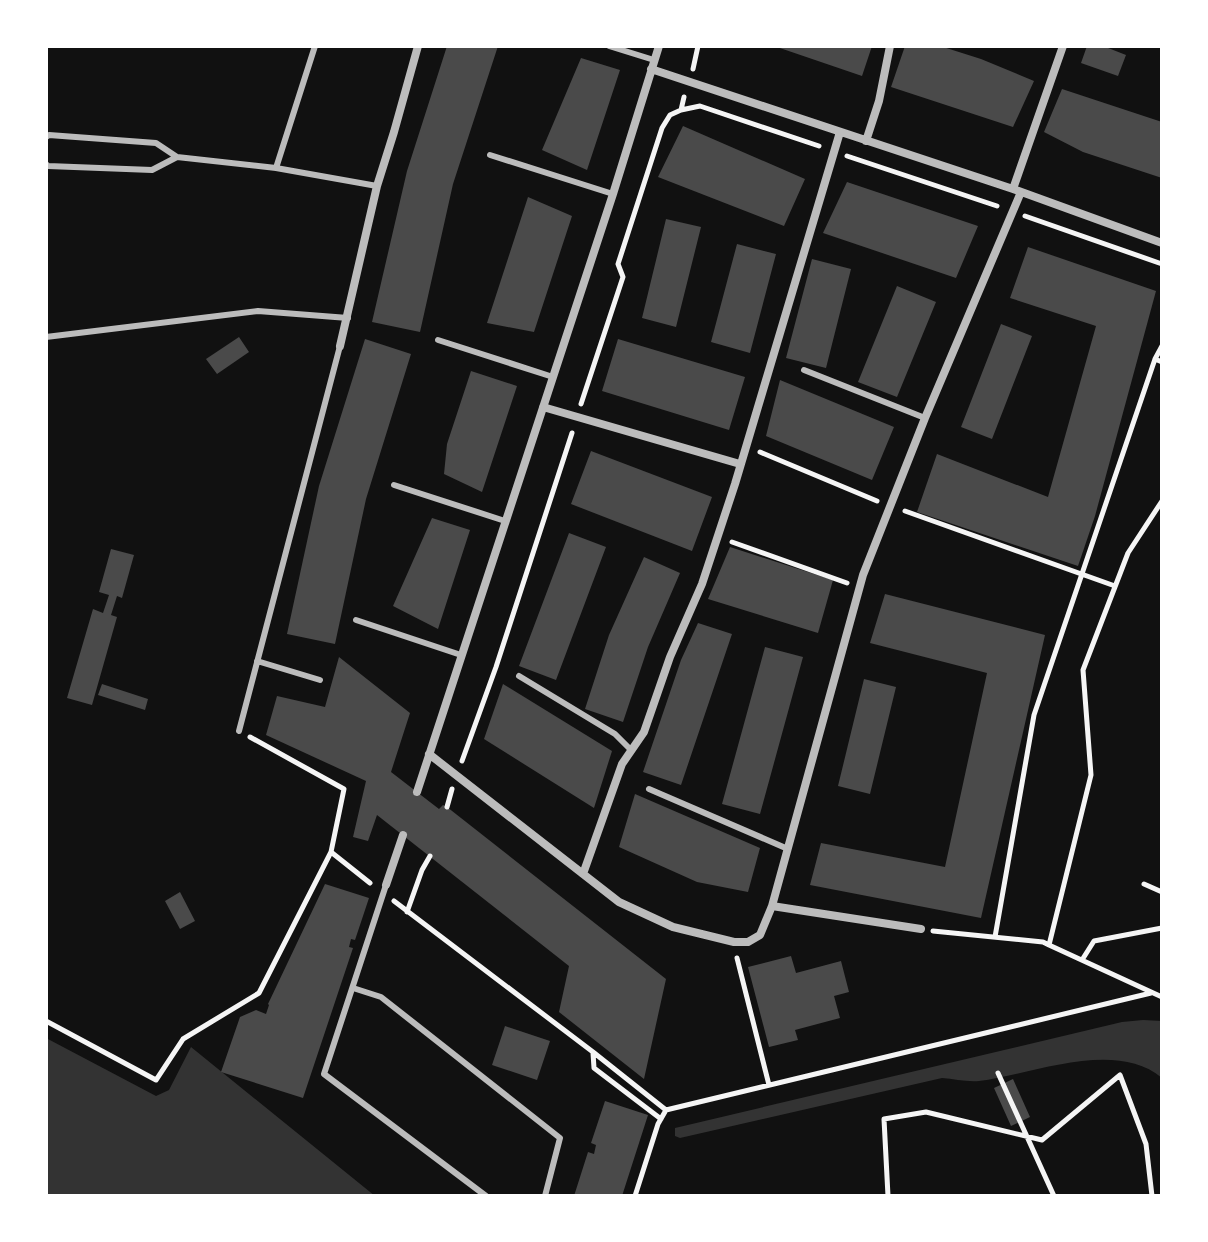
<svg xmlns="http://www.w3.org/2000/svg" width="1208" height="1242" font-family="'IBM Plex Sans',sans-serif">
  <rect width="100%" height="100%" fill="#111"/>
  <path fill="#333" d="M1143 1020 1162 1021V1078C1115 1039 1034 1074 979 1081 967 1082 954 1079 942 1078L680 1138 675 1136V1128L1122 1022Z
    M46 1038 156 1096 169 1090 191 1047 375 1196H46Z"/>
  <path fill="#4a4a4a" d="M447 46H498L453 184 420 332 372 322 407 171Z
    M774 46H872L862 76Z
    M905 46H940L981 59 1034 81 1013 127 891 87Z
    M1087 46H1103L1126 55 1118 76 1081 63Z
    M581 58 620 70 587 170 542 150Z
    M1062 89 1162 122V178L1083 152 1044 132Z
    M683 126 805 179 784 226 658 177Z
    M847 182 978 226 956 278 823 233Z
    M528 197 572 216 534 332 487 323Z
    M666 219 701 227 676 327 642 318Z
    M737 244 776 254 750 353 711 342Z
    M1028 247 1156 291 1095 516 1078 566 917 512 937 454 1048 497 1096 326 1010 298Z
    M812 259 851 269 826 368 786 358Z
    M897 286 936 302 897 397 858 382Z
    M1001 324 1032 336 992 439 961 427Z
    M239 337 249 352 217 374 206 359Z
    M365 339 411 354 366 499 335 644 287 634 319 486Z
    M618 339 745 377 729 430 602 391Z
    M471 371 517 386 482 492 444 474 447 444Z
    M780 380 894 427 872 480 766 436Z
    M591 451 712 497 692 551 571 504Z
    M432 518 470 530 438 629 393 606Z
    M569 533 606 547 556 680 519 666Z
    M730 547 833 580 818 633 708 599Z
    M111 549 134 555 122 598 117 596 111 615 117 617 92 705 67 698 93 609 103 613 109 595 99 592Z
    M644 557 680 573 648 647 623 722 585 709 609 635Z
    M885 594 1045 635 981 918 810 885 821 843 945 867 987 673 870 643Z
    M698 623 732 634 681 785 643 772 681 660Z
    M765 647 803 657 760 814 722 804Z
    M339 657 410 713 391 772 439 809 443 805 447 807 666 979 644 1079 559 1012 569 966 377 815 368 841 353 837 366 781 266 735 277 696 325 707Z
    M864 679 896 687 870 794 838 786Z
    M102 684 148 699 145 710 98 695Z
    M503 684 612 751 594 808 484 739Z
    M635 794 760 848 748 892 697 882 619 847Z
    M325 884 369 898 355 940 351 939 349 947 353 948 303 1098 221 1072 240 1017 256 1010 266 1014 269 1005 268 1004Z
    M180 892 195 921 180 929 165 901Z
    M791 956 796 973 841 961 849 992 834 996 840 1018 795 1030 798 1040 769 1047 748 967Z
    M505 1026 550 1041 537 1080 492 1065Z
    M1013 1079 1030 1117 1011 1126 994 1088Z
    M605 1101 648 1115 622 1196H574L588 1152 594 1154 596 1145 591 1143Z"/>
  <g fill="none" stroke-linecap="round" stroke-linejoin="round">
    <path stroke="#f5f5f5" stroke-width="5" d="M693 69 698 46
      M684 97 681 110 700 106 819 146
      M847 156 997 206
      M1025 216 1162 264
      M1162 346 1155 359 1162 362
      M581 404 623 277 618 264 662 128 670 115 681 110
      M760 452 877 501
      M1162 501 1128 553 1083 670 1091 775 1049 945 1162 997
      M905 511 1115 586
      M732 542 847 583
      M250 737 344 789 331 852
      M462 761 496 667 572 433
      M447 807 452 789
      M1144 884 1162 892
      M394 901 593 1052 666 1110
      M407 912 422 870 430 856
      M933 931 1043 942 1049 945
      M995 937 1034 715 1155 359
      M737 958 769 1085
      M1082 960 1094 941 1162 928
      M46 1021 156 1080 183 1039 259 993 331 852 370 883
      M593 1053 594 1068 661 1119
      M998 1073 1054 1196
      M666 1110 1151 993
      M635 1196 658 1124 666 1110
      M888 1196 884 1119 926 1112 1042 1140 1120 1075 1146 1144 1152 1196"/>
    <path stroke="#bcbcbc" stroke-width="6" d="M609 46 654 60
      M46 137 49 135 156 143 177 157
      M490 155 613 194
      M46 164 48 166 152 170 177 157 276 168 315 46
      M276 168 377 186
      M46 337 258 311 348 318
      M438 340 553 377
      M804 370 925 418
      M394 485 505 521
      M356 620 461 655
      M257 661 320 680
      M519 676 615 734 631 750
      M239 731 340 346
      M649 789 788 849
      M386 885 324 1074 486 1196
      M353 988 381 997 560 1138 545 1196"/>
    <path stroke="#bcbcbc" stroke-width="8" d="M651 69 1013 189 1162 243
      M866 141 879 101 890 46
      M1013 189 1063 46
      M340 346 377 186 394 132 418 46
      M543 407 740 464
      M429 754 619 902 673 927 734 942H748L760 935 772 906 863 575 925 418 1021 192
      M417 792 613 194 659 46
      M583 874 622 764 644 732 670 657 702 584 735 484 840 132
      M386 885 403 835
      M772 906 921 929"/>
  </g>
  <rect width="1208" height="1242" fill="none" stroke="#ffffff" stroke-width="96"/>
</svg>
